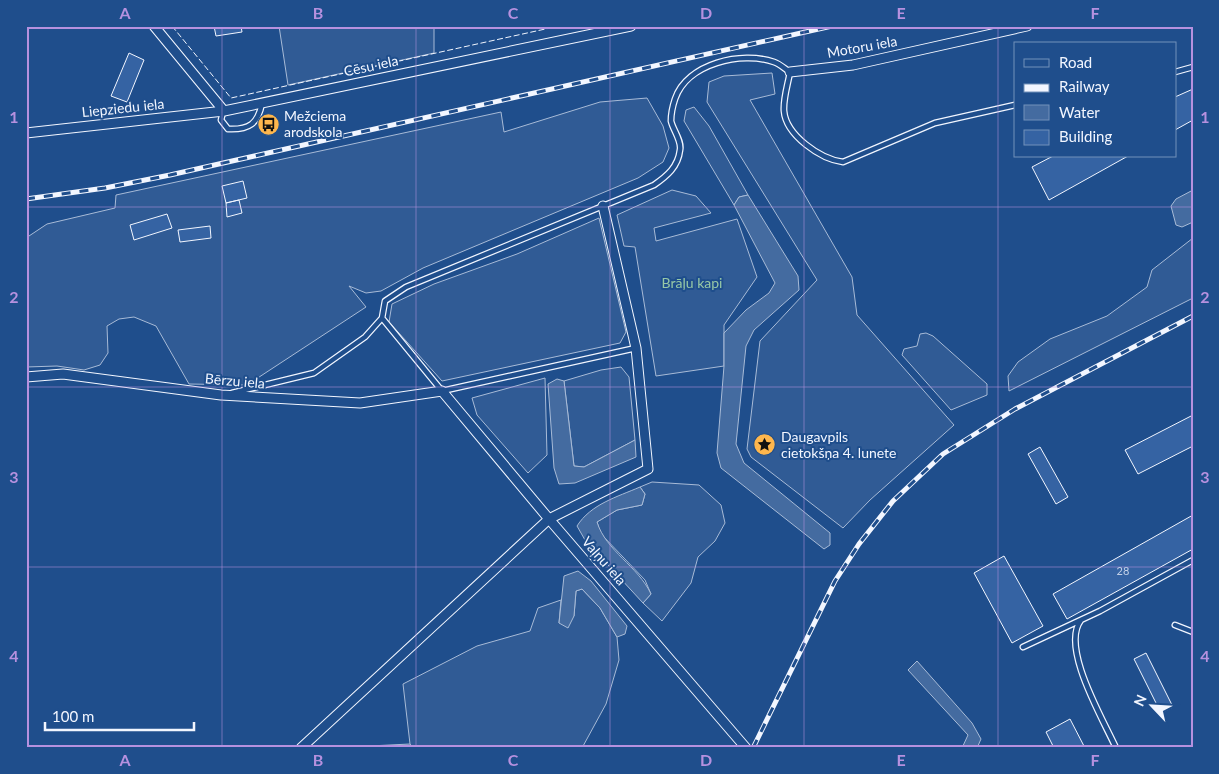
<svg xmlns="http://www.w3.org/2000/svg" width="1219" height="774" font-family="Lato,sans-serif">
  <rect width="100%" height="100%" fill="#1f4e8c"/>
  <path fill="#305b95" stroke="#a8bbd7" d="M279 26H434V53L288 85Z
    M772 73 775 94 750 100 852 277 857 315 954 425 870 500 843 528 751 457 747 449 760 341 817 280 707 102 709 82 724 76Z
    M647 98 663 126 669 148 663 162 638 178 423 268 381 291 366 293 349 286 366 307 247 385 189 384 156 326 134 317 119 319 107 326 108 353 100 365 84 370 57 366 26 367V238L47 224 115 208 116 195 501 112 504 132 600 102Z
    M694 107 709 126 748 195 739 197 734 205 684 121 686 110Z
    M672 190 696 196 711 213 654 228 656 241 737 219 757 277 724 325V366L656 376 635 247 624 246 617 215Z
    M599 218 626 332 620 343 442 381 389 322 392 304 434 284 517 254Z
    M1193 238V298L1009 391 1008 376 1018 362 1050 339 1107 316 1147 287 1152 270Z
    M926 333 933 336 987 384V395L951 410 902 355 904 349 917 346 920 334Z
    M621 367 629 377 635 440 584 467 574 466 564 381 601 370Z
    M545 378 547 455 528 473 477 415 472 398Z
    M652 482 699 485 721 505 725 523 715 541 698 557 691 583 662 621 643 603 651 594 645 580 601 534 597 522 617 510 642 505 645 494 640 487Z
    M582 589 600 608 617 637 619 660 606 704 582 748H413L410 744 403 684 477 646 530 631 538 608 561 600 559 623 574 616 576 591Z"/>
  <path fill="#446ba0" stroke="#a8bbd7" d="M1193 190V222L1182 227 1176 225 1171 206 1176 199Z
    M748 195 798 276 799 290 754 330 746 346 736 444 744 463 830 533V545L824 549 721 468 717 453 724 366V333L746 310 769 293 775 283 734 205 739 197Z
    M557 379 564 381 574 466 584 467 635 440 636 457 575 483 559 484 554 468 548 384Z
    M640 487 645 494 642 505 617 510 597 522C606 551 638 566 651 594L643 603 585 540 577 526C591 504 617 497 640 487Z
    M578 571 591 581 627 626 625 634 617 637 600 608 582 589 576 591 574 616 568 628 559 623 564 576Z
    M917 661 972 723 981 739 977 748H962L968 735 908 670Z
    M410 744 413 748H349V747Z"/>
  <path fill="#3563a3" stroke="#f2f6ff" d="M214 26H241L242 32 216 36Z
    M129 53 144 60 127 102 111 96Z
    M1193 89V120L1175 130V97Z
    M1053 156H1128L1049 200 1032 167Z
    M243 181 247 198 226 203 222 186Z
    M239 200 242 213 227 217 226 203Z
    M167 214 172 228 134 240 130 225Z
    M210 226 211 238 180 242 178 230Z
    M1193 415V446L1138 474 1125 450Z
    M1040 447 1068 497 1056 504 1028 454Z
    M1193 515V549L1067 619 1053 594Z
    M1004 556 1043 626 1012 643 974 573Z
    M1146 653 1173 707 1161 713 1134 659Z
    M1070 719 1085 748H1054L1046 732Z"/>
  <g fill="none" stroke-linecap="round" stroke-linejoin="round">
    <defs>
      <path id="service" d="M1175 72 1193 67
        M223 112 221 120 228 129C249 130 258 124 262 103
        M382 318 442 391 636 348
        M232 393 314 373 365 337 382 318 385 301 406 287 654 185C667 176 678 167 680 150 682 141 673 130 671 121 671 115 673 105 675 99 687 63 742 51 774 62 780 64 785 69 790 72 788 84 783 99 784 111 786 135 820 159 843 162L935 123 1015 105
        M1081 620C1060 647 1103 719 1116 748
        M1175 625 1193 632
        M1023 647 1100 611 1193 560"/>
      <path id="minor" d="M154 26 224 111
        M790 72 853 65 1027 26
        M26 133 224 111 631 26
        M26 377 63 374 221 395 360 403 442 391 549 519 746 748
        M301 748 549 519 648 469 636 348 603 206"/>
    </defs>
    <use href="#service" stroke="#f2f6ff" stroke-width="7"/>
    <use href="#minor" stroke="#f2f6ff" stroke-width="11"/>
    <use href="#service" stroke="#1f4e8c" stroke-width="4.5"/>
    <use href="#minor" stroke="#1f4e8c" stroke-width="9"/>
    <defs>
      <path id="rail" d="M26 199 105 188 170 175 832 26
        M753 748 835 581 859 544 893 501 943 454 1015 409 1193 316"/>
    </defs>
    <use href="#rail" stroke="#f2f6ff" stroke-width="5"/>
    <use href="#rail" stroke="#1f4e8c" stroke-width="3" stroke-dasharray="9" stroke-linecap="butt"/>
    <path stroke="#f2f6ff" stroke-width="1" stroke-dasharray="6 2.5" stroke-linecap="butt" d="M172 26 231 98 559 26"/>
  </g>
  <path fill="none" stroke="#b691df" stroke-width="1" stroke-opacity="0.55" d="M222 26V748M416 26V748M610 26V748M804 26V748M998 26V748M26 207H1193M26 387H1193M26 567H1193"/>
  <defs>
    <symbol id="bus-disc" viewBox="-11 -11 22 22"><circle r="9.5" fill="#ffb74d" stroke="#1f4e8c"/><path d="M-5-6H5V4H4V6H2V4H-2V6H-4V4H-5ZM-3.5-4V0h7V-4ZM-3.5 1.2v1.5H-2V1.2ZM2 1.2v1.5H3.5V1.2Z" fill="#111"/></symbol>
    <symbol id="sight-disc" viewBox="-11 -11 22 22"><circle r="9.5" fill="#ffb74d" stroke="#1f4e8c"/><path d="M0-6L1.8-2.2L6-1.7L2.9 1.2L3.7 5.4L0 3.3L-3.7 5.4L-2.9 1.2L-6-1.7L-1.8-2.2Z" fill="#111"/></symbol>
  </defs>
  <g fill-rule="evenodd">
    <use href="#bus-disc" x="256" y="112" width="25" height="25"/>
    <use href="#sight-disc" x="752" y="432" width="25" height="25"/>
  </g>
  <g text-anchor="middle" stroke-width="4" stroke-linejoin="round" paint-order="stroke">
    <g font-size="11" fill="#c3d1e8">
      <text x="1123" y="575">28</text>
    </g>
    <g font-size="14" fill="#f2f6ff" stroke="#1f4e8c">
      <text transform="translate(862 47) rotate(-10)" y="5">Motoru iela</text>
      <text transform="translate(371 66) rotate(-12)" y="5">Cēsu iela</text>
      <text transform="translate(123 108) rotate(-6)" y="5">Liepziedu iela</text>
      <text transform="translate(235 381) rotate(5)" y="5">Bērzu iela</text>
      <text transform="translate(604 561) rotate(49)" y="5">Vaļņu iela</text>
    </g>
    <g font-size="14" fill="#f2f6ff" stroke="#1f4e8c" text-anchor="start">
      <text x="284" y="121">Mežciema<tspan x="284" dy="16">arodskola</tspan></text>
      <text x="781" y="442">Daugavpils<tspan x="781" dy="16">cietokšņa 4. lunete</tspan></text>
    </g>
    <g font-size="14" fill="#97c8a6" stroke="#1f4e8c">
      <text x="692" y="288">Brāļu kapi</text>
    </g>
  </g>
  <rect width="1219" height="774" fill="none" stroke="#1f4e8c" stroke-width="55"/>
  <rect x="1014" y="42" width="162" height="115" fill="#1f4e8c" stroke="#7391ba"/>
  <rect x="1024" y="59" width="25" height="8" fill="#1f4e8c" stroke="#7391ba"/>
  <text x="1059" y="68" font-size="15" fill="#f2f6ff">Road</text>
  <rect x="1024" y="84" width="25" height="8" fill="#f2f6ff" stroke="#7391ba"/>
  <text x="1059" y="92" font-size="15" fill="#f2f6ff">Railway</text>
  <rect x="1024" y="105" width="25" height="15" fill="#446ba0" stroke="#7391ba"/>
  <text x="1059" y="118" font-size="15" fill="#f2f6ff">Water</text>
  <rect x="1024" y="130" width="25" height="15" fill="#3563a3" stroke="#7391ba"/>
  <text x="1059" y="142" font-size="15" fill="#f2f6ff">Building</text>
  <g transform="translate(1152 706) rotate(295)" stroke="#1f4e8c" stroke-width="4" paint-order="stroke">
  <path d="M0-4L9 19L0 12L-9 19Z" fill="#f2f6ff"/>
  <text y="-8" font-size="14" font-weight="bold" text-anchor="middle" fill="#f2f6ff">N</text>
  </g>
  <path d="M45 722v8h149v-8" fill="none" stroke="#f2f6ff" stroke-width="2.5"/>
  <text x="52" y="722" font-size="15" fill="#f2f6ff" stroke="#1f4e8c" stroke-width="4" paint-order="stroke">100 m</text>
  <rect x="28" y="28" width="1164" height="718" fill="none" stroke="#b691df" stroke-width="2"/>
  <g font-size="16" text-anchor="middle" font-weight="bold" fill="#b691df">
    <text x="125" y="19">A</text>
    <text x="318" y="19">B</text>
    <text x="513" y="19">C</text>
    <text x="706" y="19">D</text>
    <text x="901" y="19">E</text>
    <text x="1095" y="19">F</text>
    <text x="14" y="123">1</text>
    <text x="1205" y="123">1</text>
    <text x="14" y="303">2</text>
    <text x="1205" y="303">2</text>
    <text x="14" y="483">3</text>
    <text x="1205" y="483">3</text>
    <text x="14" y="662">4</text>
    <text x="1205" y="662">4</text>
    <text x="125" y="766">A</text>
    <text x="318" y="766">B</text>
    <text x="513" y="766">C</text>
    <text x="706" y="766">D</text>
    <text x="901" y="766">E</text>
    <text x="1095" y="766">F</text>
  </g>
</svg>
